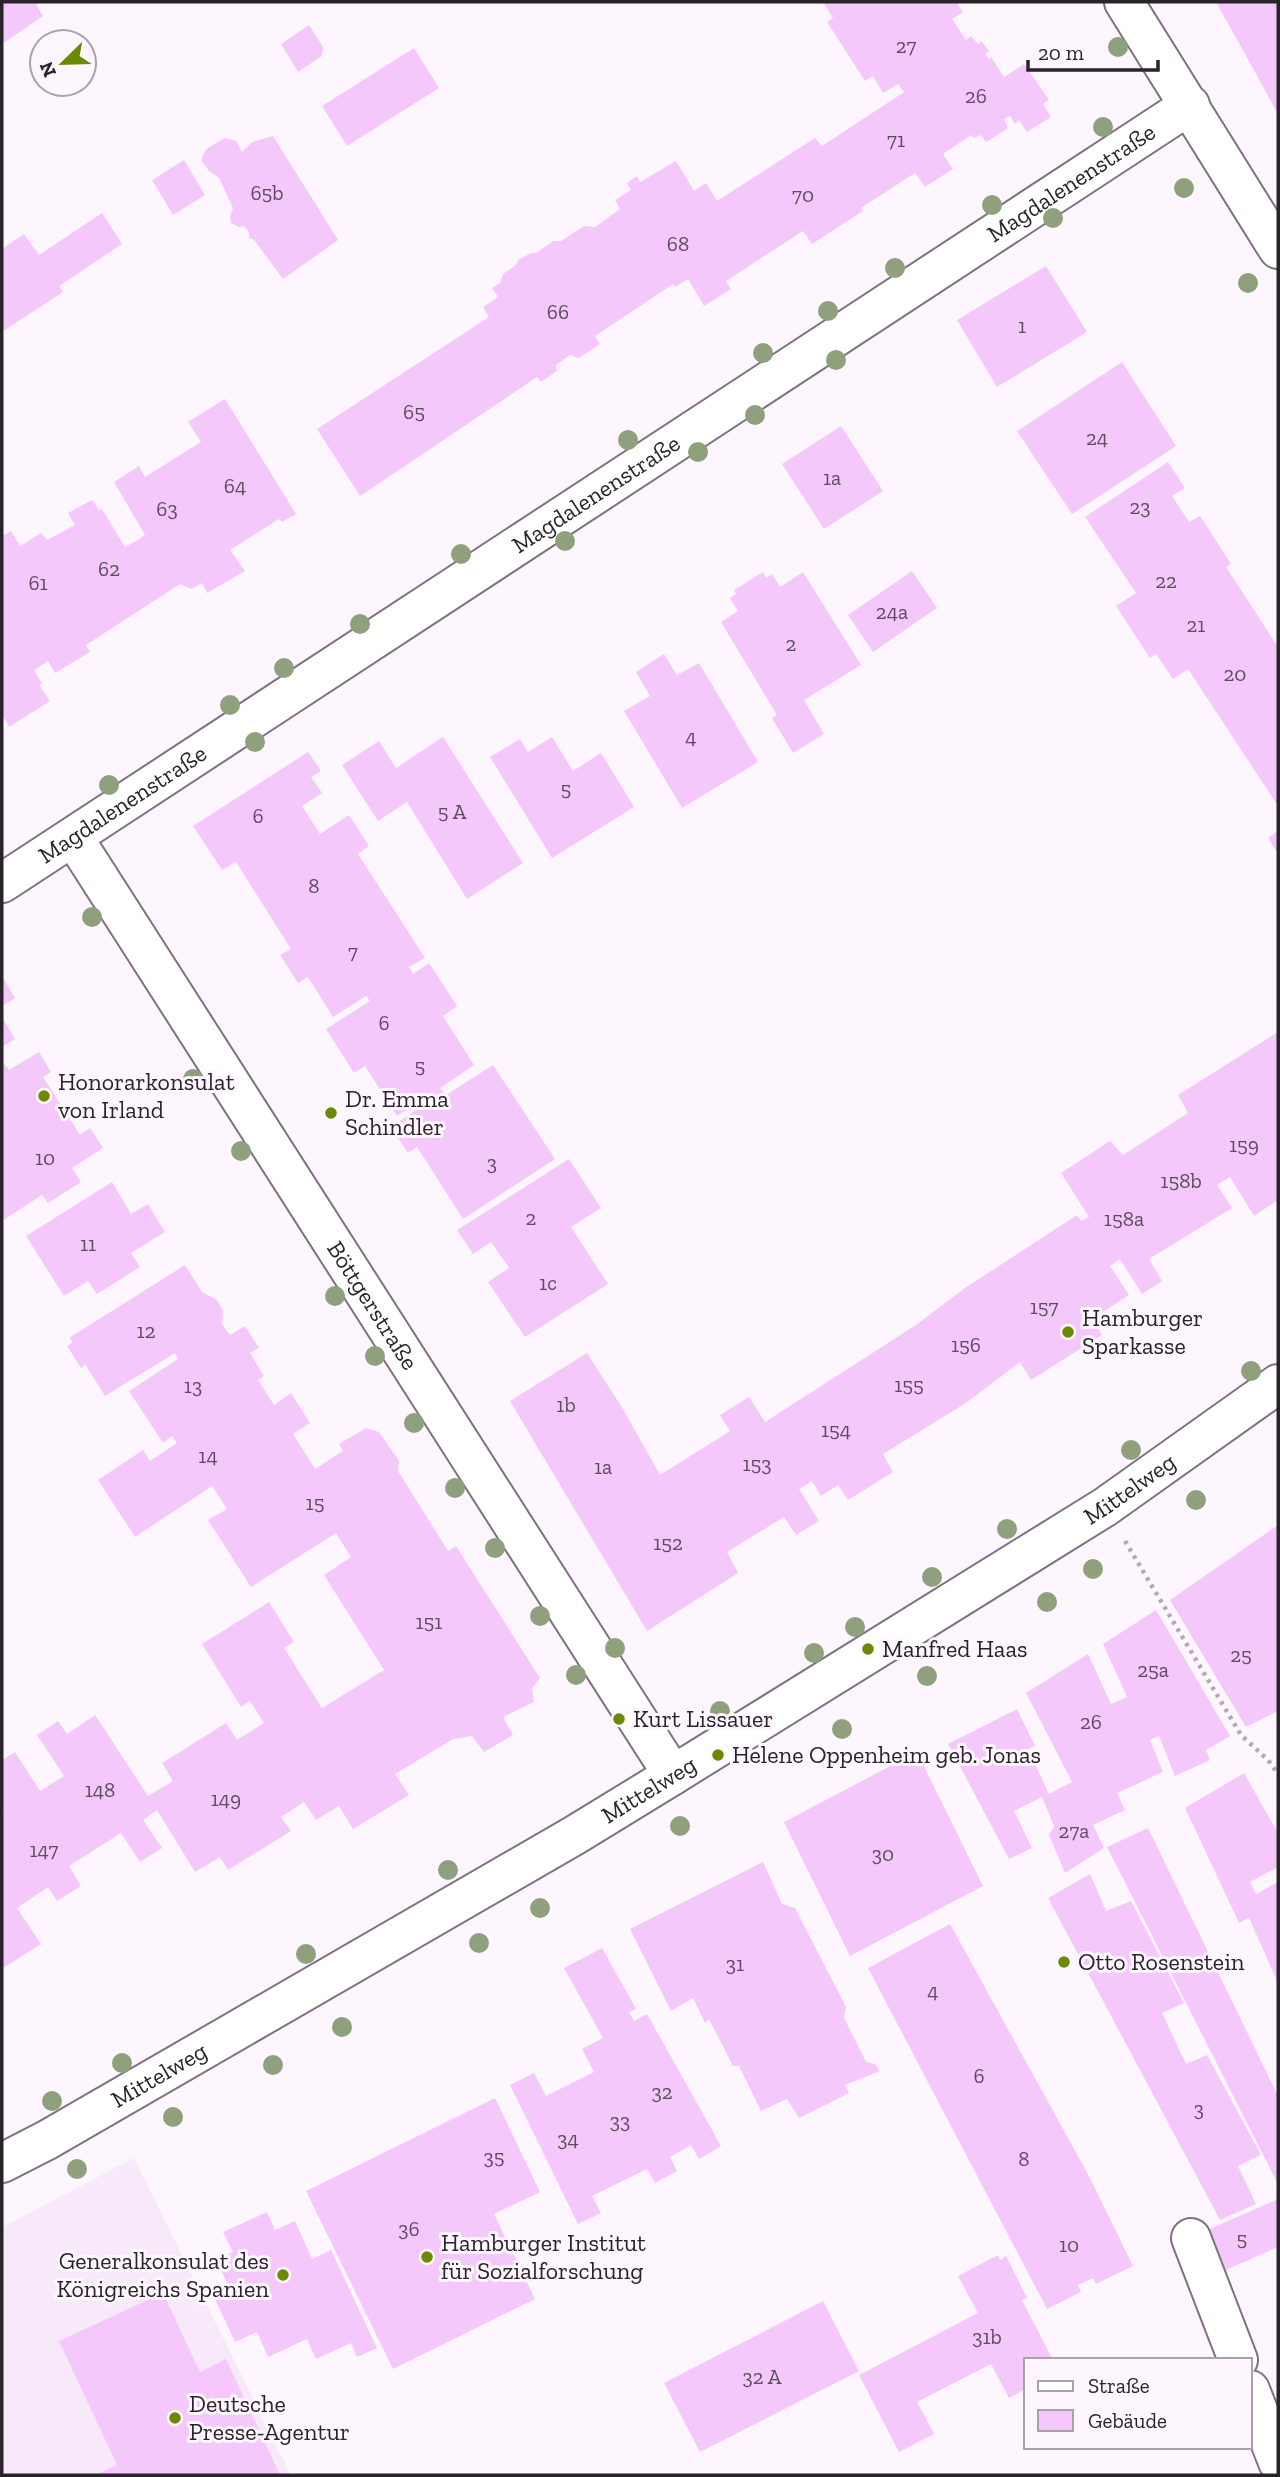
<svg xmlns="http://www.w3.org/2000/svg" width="1280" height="2477" font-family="'Zilla Slab',serif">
  <rect width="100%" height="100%" fill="#fef6ff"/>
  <path fill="#f7e9f9" d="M134 2158 291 2475H2V2227Z"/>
  <path fill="#f5c8fc" d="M2 2H40L36 4 43 16 2 44Z
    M823 2H956L963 12 952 19 966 40 971 36 978 44 981 41 989 51 985 54 989 59 991 57 1004 77 1024 64 1049 100 1043 104 1051 117 1027 132 1019 120 1015 124 1010 116 1004 119 1008 128 986 142 981 135 974 138 971 135 943 154 953 169 925 187 915 173 861 208 863 211 812 244 803 231 726 281 731 289 704 306 688 279 675 287 673 284 595 336 600 344 579 358 570 355 556 365 557 371 541 382 537 377 360 496 317 429 489 317 483 307 498 297 492 288 500 283 503 274 516 265 518 260 531 253H536L553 241H561L584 226 595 227 620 209 615 200 631 190 627 183 637 176 640 182 676 161 694 191 706 183 717 201 815 138 822 146 904 92 898 84 883 93 873 76 865 81 827 22 833 18Z
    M1216 2H1278V114L1245 54Z
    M309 25 323 47 322 56 298 72 281 44Z
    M414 48 439 88 347 146 322 106Z
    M273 136 338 240 283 279 254 240 249 238V232L244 226 239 227 231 223 230 217 233 208 219 178 209 171 201 160 206 149 225 138 236 141 242 152 252 142Z
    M184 160 205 195 173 215 152 180Z
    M102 213 122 244 59 286 63 292 2 332V249L24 234 39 255Z
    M1046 266 1087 332 997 387 957 320Z
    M1122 362 1176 446 1072 514 1017 431Z
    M225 399 296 514 282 522 279 519 230 550 245 571 207 593 202 583 191 589 180 584 86 645 90 652 55 673 48 661 34 670 42 683 39 685 50 701 9 727 2 714V536L11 531 20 546 41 533 47 540 75 525 68 513 92 500 99 510 102 509 125 547 136 541 145 535 114 482 139 466 145 477 201 442 188 422Z
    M841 426 883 491 824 529 782 464Z
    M1168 462 1185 488 1172 496 1189 522 1200 516 1231 564 1226 567 1278 647V806L1188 669 1173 679 1156 654 1150 658 1116 606 1136 593 1085 517Z
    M912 571 937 608 873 652 848 615Z
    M763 572 766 578 772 574 780 587 803 572 861 665 804 700 824 734 793 753 772 718 777 715 721 622 738 611 730 598 736 594 734 590Z
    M664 654 677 675 699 663 758 762 682 808 624 711 650 696 636 672Z
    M443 737 523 863 467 899 407 802 378 821 342 765 379 741 396 768Z
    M552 737 573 771 601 753 634 807 552 858 490 757 520 739 528 752Z
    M308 752 321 771 311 777 322 793 302 806 320 834 349 815 369 846 358 854 425 958 409 967 413 974 429 963 457 1006 443 1016 474 1065 440 1088 446 1095 493 1065 555 1159 463 1219 417 1147 408 1153 391 1127 431 1100 428 1096 397 1116 365 1066 354 1073 326 1029 370 1001 366 996 333 1017 308 977 298 983 280 955 291 949 236 862 222 870 193 826Z
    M1278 831V854L1268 838Z
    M2 976 15 998 2 1006Z
    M2 1017 15 1039 2 1047Z
    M1278 1032V1200L1254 1216 1230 1177 1217 1185 1232 1208 1149 1259 1162 1281 1142 1294 1120 1259 1110 1266 1129 1295 1092 1319 1102 1335 1031 1380 1020 1362 966 1403 883 1454 893 1472 848 1500 838 1485 821 1496 812 1481 799 1489 819 1521 796 1535 784 1517 727 1552 738 1573 647 1631 510 1401 587 1353 623 1409 660 1475 730 1431 720 1415 749 1397 765 1422 916 1325 965 1288 1077 1215 1081 1221 1089 1217 1061 1173 1110 1141 1123 1155 1188 1113 1178 1095Z
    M39 1052 51 1072 43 1077 80 1135 90 1128 103 1148 72 1168 81 1182 48 1203 42 1195 2 1221V1061L9 1070Z
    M569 1159 601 1208 571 1227 608 1284 525 1337 488 1282 509 1268 491 1242 473 1254 457 1230Z
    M112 1182 131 1214 148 1204 165 1232 131 1253 140 1267 97 1294 88 1281 64 1296 26 1236Z
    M185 1265 202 1292 217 1300 223 1311 222 1324 230 1335 245 1326 259 1348 250 1353 264 1376 258 1380 274 1405 291 1393 310 1423 293 1434 315 1469 343 1451 339 1444 366 1428 379 1432 399 1461 398 1471 448 1551 456 1546 540 1678 532 1688 534 1702 503 1717 513 1735 484 1752 472 1736 453 1739 395 1774 409 1795 353 1829 339 1806 316 1820 304 1802 281 1817 291 1831 228 1870 220 1857 195 1872 157 1810 143 1820 162 1848 140 1862 121 1833 69 1866 81 1886 57 1901 48 1887 17 1908 41 1944 3 1968 2 1813 4 1812 2 1808V1760L15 1752 40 1791 64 1776 37 1735 58 1721 67 1734 95 1715 148 1796 173 1781 162 1763 226 1723 237 1740 264 1723 250 1701 241 1707 202 1644 269 1602 294 1642 284 1648 322 1708 384 1670 324 1575 351 1557 336 1533 251 1587 208 1520 227 1509 212 1486 135 1537 98 1480 143 1450 150 1461 177 1443 172 1436 163 1443 129 1391 178 1359 175 1353 105 1396 85 1364 81 1368 67 1346 73 1342 69 1338Z
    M1278 1525V1711L1246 1727 1170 1600Z
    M1156 1610 1230 1736 1206 1750 1210 1760 1175 1776 1159 1736 1150 1740 1163 1772 1117 1793 1125 1810 1093 1825 1104 1848 1065 1873 1049 1835 1054 1826 1042 1797 1014 1811 1032 1848 1009 1859 948 1744 1017 1709 1035 1746 1028 1749 1049 1794 1072 1782 1026 1693 1088 1654 1111 1704 1127 1697 1103 1644Z
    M917 1752 983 1886 850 1956 784 1822Z
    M1244 1773 1278 1833V1867L1250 1882 1256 1894 1278 1882V1983L1249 1918 1239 1923 1185 1808Z
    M1148 1828 1278 2096V2184L1107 1847Z
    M763 1862 782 1904 795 1908 846 2007 844 2018 866 2062 875 2064 880 2071 845 2085 849 2093 799 2118 787 2099 761 2111 739 2066H733L709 2019 705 2023 693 1998 671 2011 630 1929Z
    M1090 1874 1106 1911 1131 1901 1184 2003 1162 2013 1186 2064 1207 2055 1261 2155 1238 2166 1256 2204 1220 2220 1048 1898Z
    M950 1924 1090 2178 1133 2266 1096 2284 1093 2278 1078 2285 1081 2292 1047 2309 868 1968Z
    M602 1948 636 2009 629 2012 634 2021 647 2014 721 2146 699 2159 691 2145 670 2157 677 2171 655 2183 647 2169 592 2196 601 2213 578 2224 510 2085 534 2073 546 2096 594 2072 582 2049 603 2038 564 1968Z
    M495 2098 540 2192 494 2214 535 2299 393 2369 306 2191Z
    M1278 2199V2247L1221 2272 1203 2232Z
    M267 2212 275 2230 295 2221 312 2259 331 2250 377 2348 357 2357 351 2343 316 2359 307 2339 268 2357 257 2332 235 2342 214 2297 230 2289 216 2260 233 2252 223 2232Z
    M998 2255 1000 2260 1006 2256 1027 2298 1022 2300 1053 2360H1026V2389L1009 2398 991 2364 917 2402 934 2434 899 2452 859 2375 978 2313 958 2276Z
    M163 2293 200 2372 226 2359 280 2475H95L117 2465 59 2341Z
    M823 2301 859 2371 700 2452 664 2383Z"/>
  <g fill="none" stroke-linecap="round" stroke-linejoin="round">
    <defs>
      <g id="minor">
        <path d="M1124 2 1278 249"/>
        <path id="s1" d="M73 837 673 1775"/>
        <path id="s2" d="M2 883 1190 105"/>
        <path d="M1191 2238 1238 2360"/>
        <path d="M1250 2390 1278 2462"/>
      </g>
      <g id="tertiary">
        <path id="s3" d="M2 2163 47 2140 575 1835 673 1775 1105 1507 1278 1384"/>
      </g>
    </defs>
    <use href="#minor" stroke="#7d727e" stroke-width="42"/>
    <use href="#tertiary" stroke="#7d727e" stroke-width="42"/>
    <path stroke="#b1aab2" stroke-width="4.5" stroke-dasharray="3.5 5" stroke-linecap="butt" d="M1125 1541 1241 1735 1268 1760 1278 1774"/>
    <use href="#minor" stroke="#fff" stroke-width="38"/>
    <use href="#tertiary" stroke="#fff" stroke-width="38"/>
  </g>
  <g fill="#8fa07c">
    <circle cx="1118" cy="47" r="10"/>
    <circle cx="1103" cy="127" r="10"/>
    <circle cx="1184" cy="188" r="10"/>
    <circle cx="992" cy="205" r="10"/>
    <circle cx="1053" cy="218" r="10"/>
    <circle cx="895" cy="268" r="10"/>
    <circle cx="1248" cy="283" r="10"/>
    <circle cx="828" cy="311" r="10"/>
    <circle cx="763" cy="353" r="10"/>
    <circle cx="836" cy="360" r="10"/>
    <circle cx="755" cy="415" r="10"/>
    <circle cx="628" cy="440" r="10"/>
    <circle cx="698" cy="452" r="10"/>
    <circle cx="565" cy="541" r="10"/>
    <circle cx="461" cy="554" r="10"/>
    <circle cx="360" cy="624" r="10"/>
    <circle cx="284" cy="668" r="10"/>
    <circle cx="230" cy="705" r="10"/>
    <circle cx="255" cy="742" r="10"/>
    <circle cx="109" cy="785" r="10"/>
    <circle cx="92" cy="917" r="10"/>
    <circle cx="193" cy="1079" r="10"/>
    <circle cx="241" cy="1151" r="10"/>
    <circle cx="335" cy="1296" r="10"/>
    <circle cx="375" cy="1356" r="10"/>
    <circle cx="1251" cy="1371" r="10"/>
    <circle cx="414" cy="1423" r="10"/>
    <circle cx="1131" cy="1450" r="10"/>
    <circle cx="455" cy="1488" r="10"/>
    <circle cx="1196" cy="1500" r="10"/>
    <circle cx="1007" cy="1529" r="10"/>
    <circle cx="495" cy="1548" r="10"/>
    <circle cx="1093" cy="1569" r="10"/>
    <circle cx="932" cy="1577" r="10"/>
    <circle cx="1047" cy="1602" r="10"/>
    <circle cx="540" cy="1616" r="10"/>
    <circle cx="855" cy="1627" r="10"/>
    <circle cx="615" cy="1648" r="10"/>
    <circle cx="814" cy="1653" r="10"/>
    <circle cx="576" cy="1675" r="10"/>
    <circle cx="927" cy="1676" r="10"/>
    <circle cx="720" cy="1711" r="10"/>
    <circle cx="842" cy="1729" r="10"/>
    <circle cx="680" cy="1826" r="10"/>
    <circle cx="448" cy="1870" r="10"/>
    <circle cx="540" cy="1908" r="10"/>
    <circle cx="479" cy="1943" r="10"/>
    <circle cx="306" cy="1954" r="10"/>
    <circle cx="342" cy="2027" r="10"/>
    <circle cx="122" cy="2063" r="10"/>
    <circle cx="273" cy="2065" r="10"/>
    <circle cx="52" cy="2101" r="10"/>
    <circle cx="173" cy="2117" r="10"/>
    <circle cx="77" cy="2169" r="10"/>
  </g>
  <g fill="#6c8902" stroke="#fef6ff" stroke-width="2.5">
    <circle cx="44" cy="1096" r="7"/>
    <circle cx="331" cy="1113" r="7"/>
    <circle cx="1068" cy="1332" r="7"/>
    <circle cx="868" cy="1649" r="7"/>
    <circle cx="619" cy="1719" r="7"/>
    <circle cx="718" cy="1755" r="7"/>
    <circle cx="1064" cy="1962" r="7"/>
    <circle cx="427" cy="2257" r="7"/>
    <circle cx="283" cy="2275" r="7"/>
    <circle cx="175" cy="2418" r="7"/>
  </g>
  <g text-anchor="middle" stroke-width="6" stroke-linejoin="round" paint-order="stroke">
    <g font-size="21" fill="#5c4d5e">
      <text x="906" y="53">27</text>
      <text x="976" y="103">26</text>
      <text x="896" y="147">71</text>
      <text x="267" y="200">65b</text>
      <text x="803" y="202">70</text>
      <text x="678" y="251">68</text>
      <text x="558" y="319">66</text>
      <text x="1022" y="333">1</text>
      <text x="414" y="419">65</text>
      <text x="1097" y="445">24</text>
      <text x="832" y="485">1a</text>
      <text x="235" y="493">64</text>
      <text x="1140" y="514">23</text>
      <text x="167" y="516">63</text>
      <text x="109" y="576">62</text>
      <text x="1166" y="588">22</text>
      <text x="38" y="590">61</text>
      <text x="892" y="619">24a</text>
      <text x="1196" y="632">21</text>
      <text x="791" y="651">2</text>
      <text x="1235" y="681">20</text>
      <text x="691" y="744">4</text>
      <text x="566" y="796">5</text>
      <text x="452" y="819">5 A</text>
      <text x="258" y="823">6</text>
      <text x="314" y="893">8</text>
      <text x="353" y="959">7</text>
      <text x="384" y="1030">6</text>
      <text x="420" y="1073">5</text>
      <text x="1244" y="1152">159</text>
      <text x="45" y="1165">10</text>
      <text x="492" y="1170">3</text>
      <text x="1181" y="1188">158b</text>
      <text x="531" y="1225">2</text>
      <text x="1124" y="1226">158a</text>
      <text x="88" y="1251">11</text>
      <text x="548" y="1290">1c</text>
      <text x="1044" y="1314">157</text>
      <text x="146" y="1338">12</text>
      <text x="966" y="1352">156</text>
      <text x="909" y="1392">155</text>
      <text x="193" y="1393">13</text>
      <text x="566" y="1412">1b</text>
      <text x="836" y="1437">154</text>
      <text x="208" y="1463">14</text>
      <text x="757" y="1471">153</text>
      <text x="603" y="1474">1a</text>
      <text x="315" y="1510">15</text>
      <text x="668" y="1550">152</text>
      <text x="429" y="1629">151</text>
      <text x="1241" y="1662">25</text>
      <text x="1153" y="1677">25a</text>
      <text x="1091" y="1729">26</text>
      <text x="100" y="1797">148</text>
      <text x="226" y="1806">149</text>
      <text x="1074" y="1838">27a</text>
      <text x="44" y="1857">147</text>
      <text x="883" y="1861">30</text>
      <text x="735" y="1971">31</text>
      <text x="933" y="1998">4</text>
      <text x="979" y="2083">6</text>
      <text x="662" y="2099">32</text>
      <text x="1199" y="2116">3</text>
      <text x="620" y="2128">33</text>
      <text x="568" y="2146">34</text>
      <text x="494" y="2164">35</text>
      <text x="1024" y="2166">8</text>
      <text x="409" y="2236">36</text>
      <text x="1242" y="2246">5</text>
      <text x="1069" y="2252">10</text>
      <text x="987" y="2344">31b</text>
      <text x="762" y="2384">32 A</text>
    </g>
    <g font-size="24" fill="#292429" stroke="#fef6ff">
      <text dy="8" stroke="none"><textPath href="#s2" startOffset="1278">Magdalenenstraße</textPath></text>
      <text dy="8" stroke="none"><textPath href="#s2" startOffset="710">Magdalenenstraße</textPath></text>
      <text dy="8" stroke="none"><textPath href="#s2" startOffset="144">Magdalenenstraße</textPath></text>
      <text dy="8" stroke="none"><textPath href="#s1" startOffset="556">Böttgerstraße</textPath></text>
      <text dy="8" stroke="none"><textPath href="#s3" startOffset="1314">Mittelweg</textPath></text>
      <text dy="8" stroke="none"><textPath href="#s3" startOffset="747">Mittelweg</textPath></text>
      <text dy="8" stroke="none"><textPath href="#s3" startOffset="180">Mittelweg</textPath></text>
    </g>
    <g font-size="24" fill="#292429" stroke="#fef6ff" text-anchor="start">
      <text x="58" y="1090">Honorarkonsulat<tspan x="58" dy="28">von Irland</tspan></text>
      <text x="345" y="1107">Dr. Emma<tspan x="345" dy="28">Schindler</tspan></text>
      <text x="1082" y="1326">Hamburger<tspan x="1082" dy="28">Sparkasse</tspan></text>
      <text x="882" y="1657">Manfred Haas</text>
      <text x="633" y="1727">Kurt Lissauer</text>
      <text x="732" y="1763">Helene Oppenheim geb. Jonas</text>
      <text x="1078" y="1970">Otto Rosenstein</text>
      <text x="441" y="2251">Hamburger Institut<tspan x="441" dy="28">für Sozialforschung</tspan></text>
      <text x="269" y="2269" text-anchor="end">Generalkonsulat des<tspan x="269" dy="28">Königreichs Spanien</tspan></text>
      <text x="189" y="2412">Deutsche<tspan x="189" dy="28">Presse-Agentur</tspan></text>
    </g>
  </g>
  <rect width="1280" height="2477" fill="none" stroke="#292429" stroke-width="7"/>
  <rect x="1024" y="2358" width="228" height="91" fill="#fef6ff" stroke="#a9a2a9" stroke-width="2"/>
  <rect x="1038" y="2381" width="35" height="10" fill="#ffffff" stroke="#a9a2a9" stroke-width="2"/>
  <text x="1088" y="2393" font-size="21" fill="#292429">Straße</text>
  <rect x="1038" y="2410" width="35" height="21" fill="#f5c8fc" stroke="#a9a2a9" stroke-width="2"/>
  <text x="1088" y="2428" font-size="21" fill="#292429">Gebäude</text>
  <g transform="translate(63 63) rotate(247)"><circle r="33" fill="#fef6ff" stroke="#a9a2a9" stroke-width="2"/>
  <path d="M0-5L12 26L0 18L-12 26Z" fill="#6c8902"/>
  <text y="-10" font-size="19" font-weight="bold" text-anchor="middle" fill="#292429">N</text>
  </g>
  <path d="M1028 60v10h130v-10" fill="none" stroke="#292429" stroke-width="3.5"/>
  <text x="1038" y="60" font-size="21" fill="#292429" stroke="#fef6ff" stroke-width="5" paint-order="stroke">20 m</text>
</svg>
